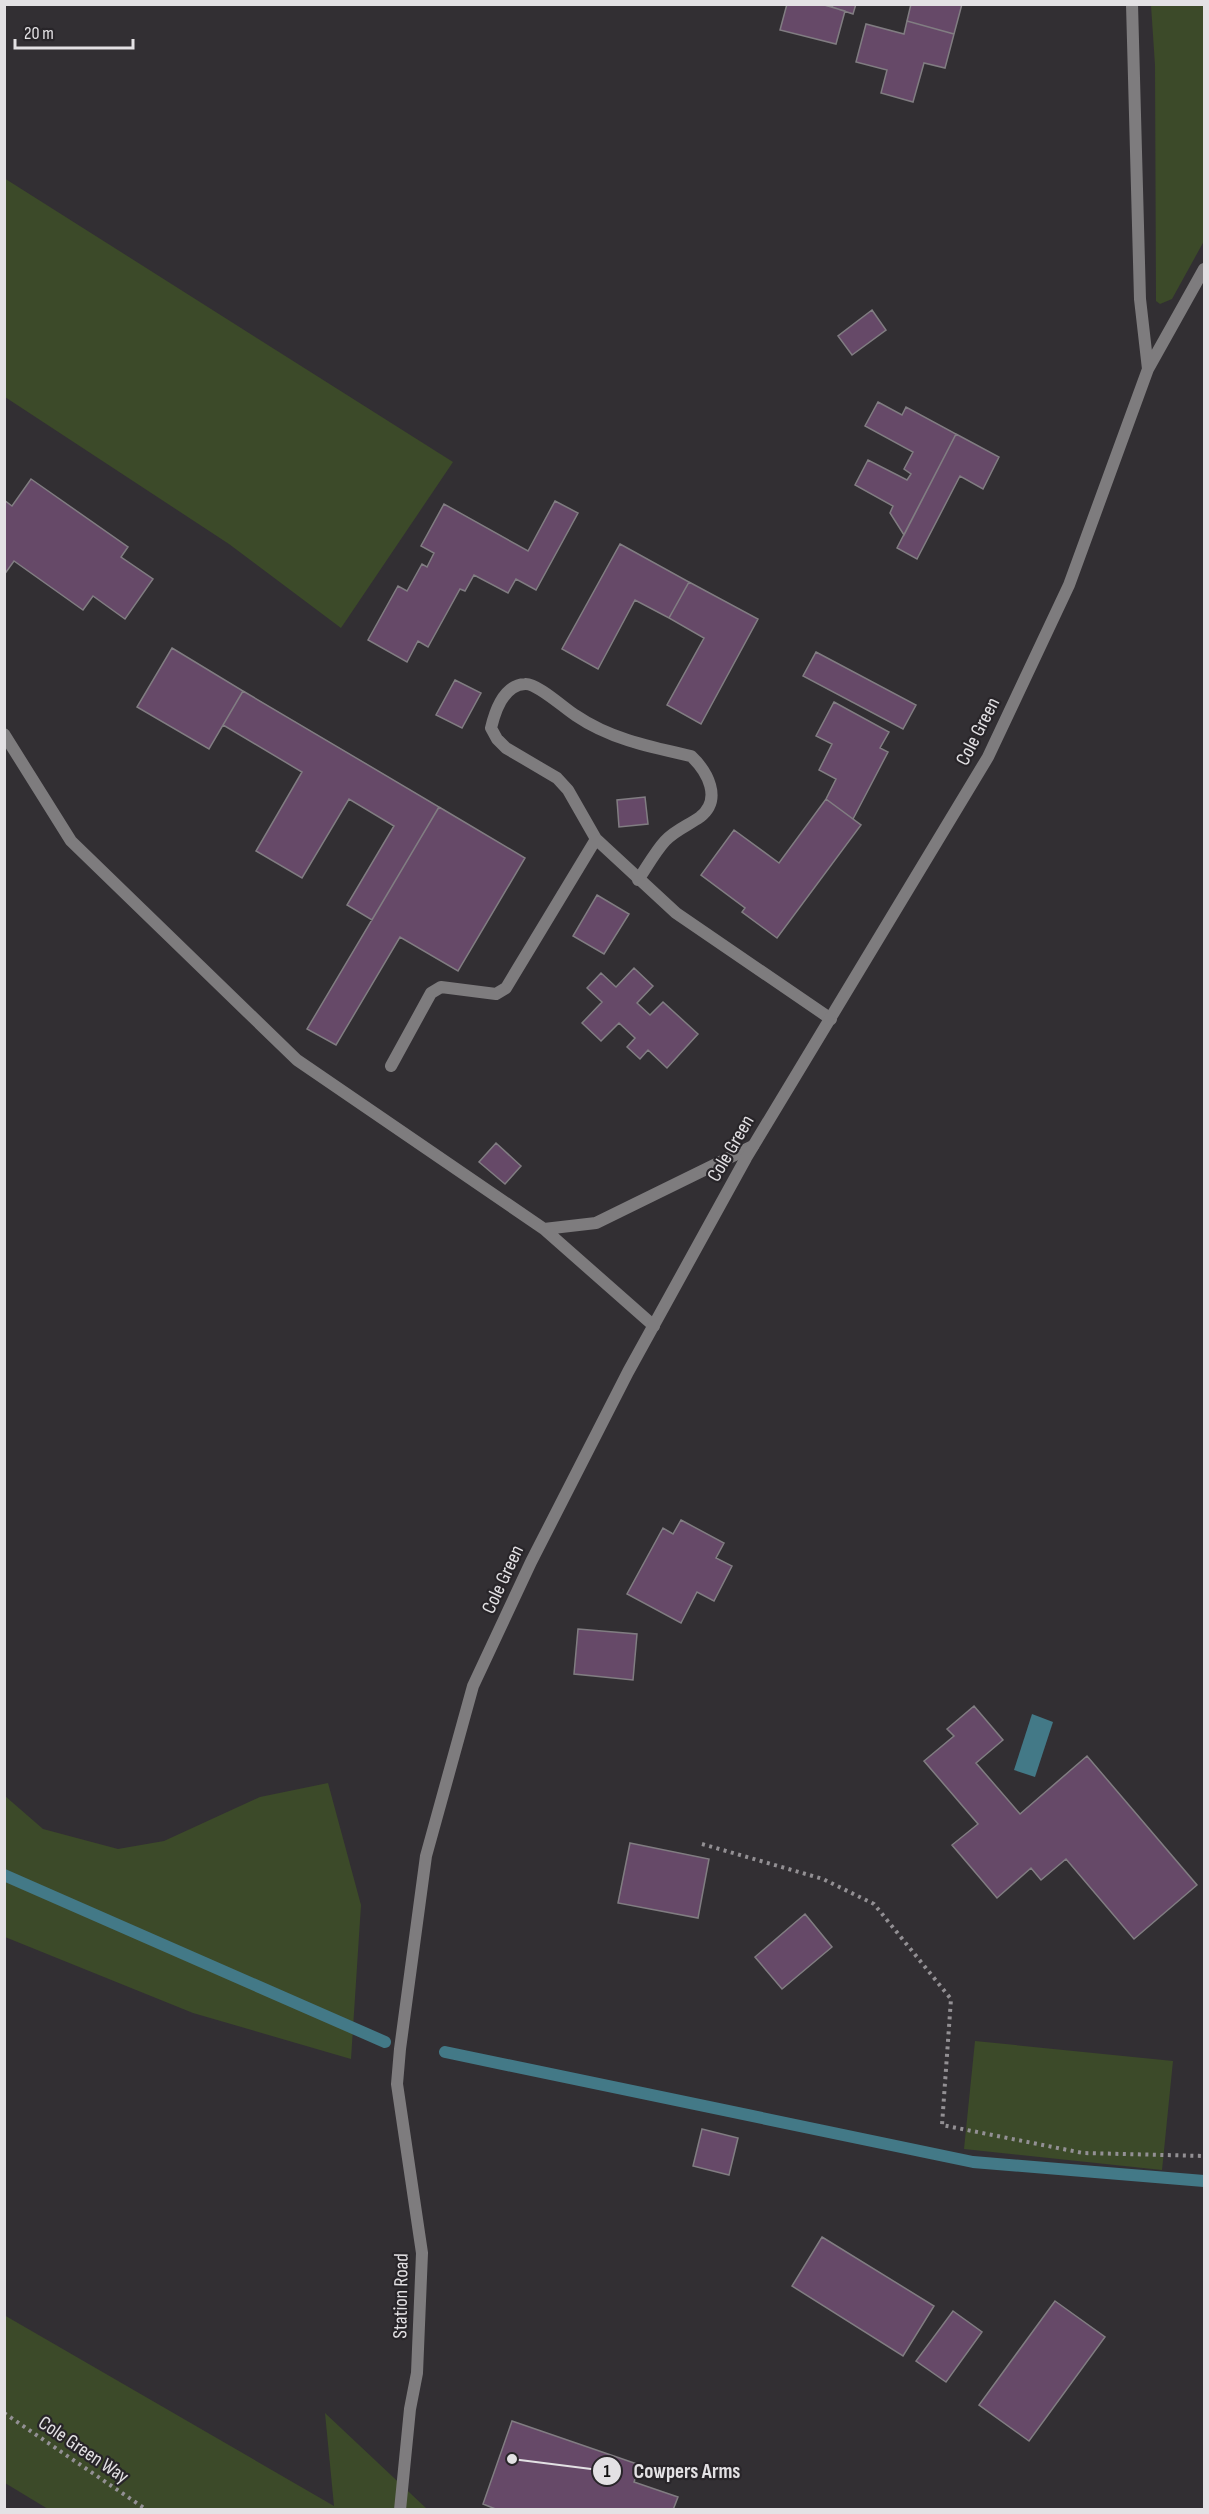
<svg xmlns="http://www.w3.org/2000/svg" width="1209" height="2514" font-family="'Sofia Sans Condensed',sans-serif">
  <rect width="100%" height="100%" fill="#322f33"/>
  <path fill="#3c4a29" d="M1151 5H1204V241L1172 299 1160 304 1156 301 1155 65Z
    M4 178 453 462 341 628 229 544 5 397Z
    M328 1783 361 1905 351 2059 193 2013 5 1937V1796L43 1829 118 1849 164 1841 260 1797Z
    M975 2041 1173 2061 1162 2170 964 2149Z
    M4 2315 334 2506 325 2413 427 2509H48L5 2483Z"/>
  <path fill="#437987" d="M1032 1714 1053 1722 1035 1777 1014 1770Z"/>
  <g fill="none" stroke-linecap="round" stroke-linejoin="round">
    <path stroke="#437987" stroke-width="12" d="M4 1875 385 2042
      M445 2052 973 2162 1204 2181"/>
  </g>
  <path fill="#664968" stroke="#817d82" stroke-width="1.5" d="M787 4H821L845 11 836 44 780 30Z
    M833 4H856L853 14 832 7Z
    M911 4H962L954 34 907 21Z
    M907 21 954 34 945 68 924 63 913 102 881 93 887 70 856 62 866 24 904 34Z
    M872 310 886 330 852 355 838 336Z
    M878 402 902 415 906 407 956 434 904 535 890 513 893 506 855 485 868 460 907 480 911 474 904 469 913 452 865 426Z
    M956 434 999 457 983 489 960 476 917 559 897 548Z
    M31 479 128 547 121 557 153 579 125 619 93 596 83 610 14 561 4 575V500L12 506Z
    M555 501 578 513 536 590 516 579 508 593 474 575 465 591 460 589 428 647 418 641 407 662 368 640 398 586 407 591 422 564 427 567 434 553 421 546 444 504 528 551Z
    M620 544 689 582 669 618 635 600 598 669 562 649Z
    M689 582 758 619 701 724 667 705 704 638 669 618Z
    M172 648 243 691 209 749 137 707Z
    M816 652 916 705 903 729 803 676Z
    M455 680 481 693 462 728 436 715Z
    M243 691 439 807 372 920 347 905 394 826 349 799 302 878 256 851 302 772 223 725Z
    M834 702 889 732 880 748 888 752 853 819 826 799 836 779 819 770 832 744 816 736Z
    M645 797 648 824 619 827 617 800Z
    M826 799 861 825 777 938 742 912 745 908 701 875 734 830 779 863Z
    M439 807 525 858 458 971 400 937 336 1045 307 1029Z
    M597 895 629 914 604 954 573 936Z
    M634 968 653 986 637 1003 650 1015 663 1002 698 1034 667 1068 648 1050 640 1059 627 1047 635 1038 619 1023 601 1041 582 1023 602 1002 587 988 601 973 616 987Z
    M496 1143 521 1166 505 1184 479 1162Z
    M681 1520 724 1543 716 1558 732 1566 714 1601 697 1592 681 1623 627 1594 663 1528 673 1534Z
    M578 1629 637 1634 633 1680 574 1674Z
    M974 1706 1003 1740 976 1763 1020 1814 1087 1756 1197 1885 1134 1939 1066 1859 1041 1880 1031 1868 997 1898 952 1845 978 1824 924 1761 954 1736 947 1729Z
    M630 1843 709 1859 698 1918 618 1903Z
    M805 1914 832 1947 782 1989 755 1957Z
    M702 2129 738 2138 729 2175 693 2166Z
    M822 2237 934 2306 903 2356 792 2286Z
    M1055 2301 1105 2337 1029 2441 979 2405Z
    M953 2311 982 2332 946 2382 916 2361Z
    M512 2421 640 2465 634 2482 678 2497 673 2510H498L483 2504Z"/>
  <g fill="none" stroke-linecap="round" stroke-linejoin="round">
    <path stroke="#939094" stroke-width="4" stroke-dasharray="3 4.5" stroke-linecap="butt" d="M702 1844 823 1879 874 1904 951 1999 942 2125 1083 2153 1204 2156
      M4 2413 147 2510"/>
    <path stroke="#7e7c7e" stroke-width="12" d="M4 734 71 841 297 1060 544 1229 654 1326
      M638 880C647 867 655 852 665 841 675 830 689 825 700 817 723 799 707 771 691 756 650 747 610 739 575 715 564 708 537 683 525 684 504 685 495 711 491 728L497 739 506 748 557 778 568 790 596 839 676 913 831 1019
      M391 1066 431 993 441 987 496 994 506 988 596 839
      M544 1229 596 1223 753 1146"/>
    <path stroke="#7e7c7e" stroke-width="12" d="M1132 4 1140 299 1148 369
      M400 2510 410 2409 417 2373 422 2253 397 2084 400 2049 426 1856 473 1686 531 1562 628 1372 746 1158 988 757 1069 585 1148 369 1204 269"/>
  </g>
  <g text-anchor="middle" stroke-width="4.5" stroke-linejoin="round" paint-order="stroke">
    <g font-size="20" fill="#e3e1e4" stroke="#282529">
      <text transform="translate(977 731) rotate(-63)" y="7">Cole Green</text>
      <text transform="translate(730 1148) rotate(-60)" y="7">Cole Green</text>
      <text transform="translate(502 1579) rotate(-65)" y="7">Cole Green</text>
      <text transform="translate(400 2296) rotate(-89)" y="7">Station Road</text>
      <text transform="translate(84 2449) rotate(34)" y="7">Cole Green Way</text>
    </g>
  </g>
  <path fill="none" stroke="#e3e1e4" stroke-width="2" d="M512 2459L607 2471"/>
  <g fill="#e3e1e4" stroke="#282529" stroke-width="2">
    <circle cx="512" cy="2459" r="6"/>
    <circle cx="607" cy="2471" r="15"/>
  </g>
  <g font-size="18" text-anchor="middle" font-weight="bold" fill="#111">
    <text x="607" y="2477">1</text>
  </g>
  <g font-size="21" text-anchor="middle" font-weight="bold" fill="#e3e1e4" stroke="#282529" stroke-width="4.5" stroke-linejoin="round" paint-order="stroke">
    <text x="687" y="2478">Cowpers Arms</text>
  </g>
  <rect width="1209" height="2514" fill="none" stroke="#e3e1e4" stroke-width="12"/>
  <path d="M15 39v9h118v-9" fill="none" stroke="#e3e1e4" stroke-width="3"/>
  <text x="24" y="39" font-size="18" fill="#e3e1e4" stroke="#282529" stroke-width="4.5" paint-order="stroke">20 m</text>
</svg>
